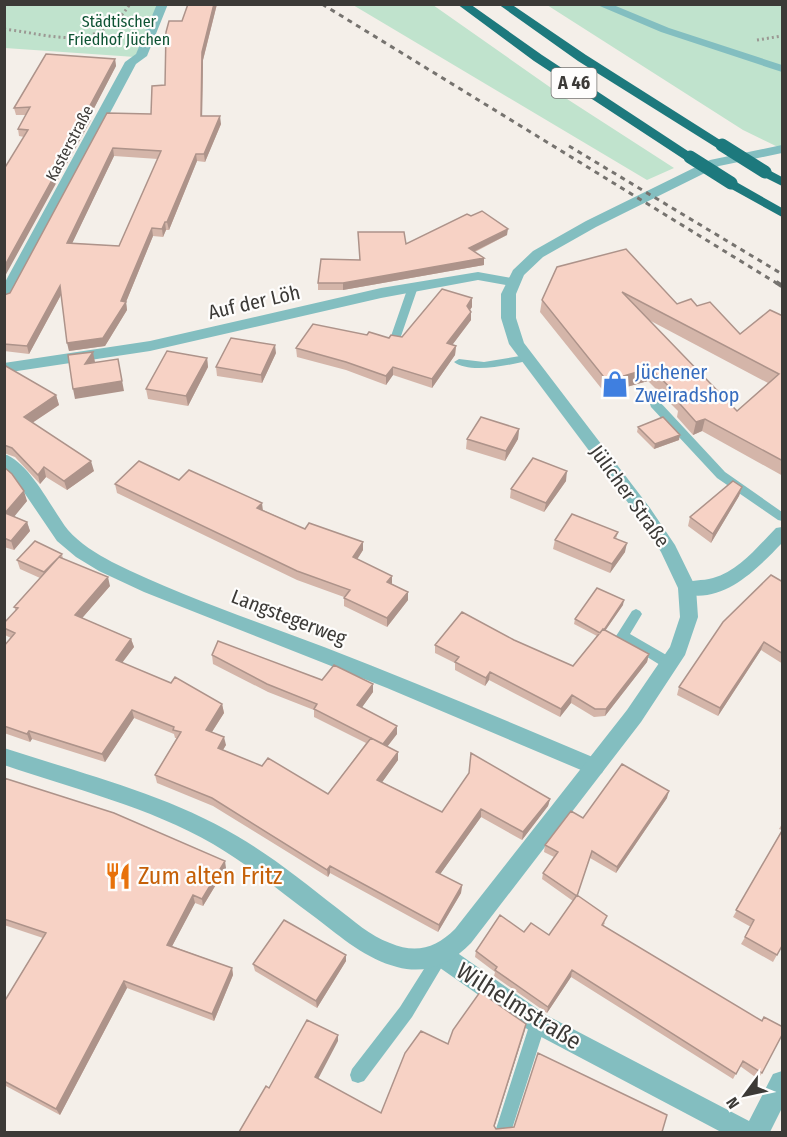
<svg xmlns="http://www.w3.org/2000/svg" width="787" height="1137" font-family="'Fira Sans Condensed',sans-serif">
  <rect width="100%" height="100%" fill="#f4efe9"/>
  <path fill="#c0e3cd" d="M4 5H159L135 57 5 48Z
    M353 5H433L564 97 674 168 647 180Z
    M547 5H782V149L743 130Z"/>
  <g fill="none" stroke-linecap="round" stroke-linejoin="round">
    <path stroke="#9b9893" stroke-width="3" stroke-dasharray="2 3" stroke-linecap="butt" d="M4 29C54 35 97 54 130 4
      M757 40 782 36"/>
    <path fill="#83bec0" fill-rule="evenodd" d="M413 284 418 287 400 339 399 341H391L390 339 408 287Z
      M526 355 531 358 530 360C511 365 469 374 454 362L459 359 484 362Z
      M655 400 659 401 725 472 782 512V521L778 520 717 478 651 407 650 404 651 401Z
      M636 609 640 611 642 614 630 634 675 660 676 664 675 668 670 669 665 668 618 639 616 636 618 633 632 611Z
      M441 948 446 950 449 955 412 1017 364 1081 358 1083 352 1081 350 1075 352 1069 400 1007 436 950Z
      M538 1015 544 1018 546 1023 511 1132H495L530 1023 532 1018Z"/>
    <path fill="#83bec0" fill-rule="evenodd" d="M157 4H168L147 56 136 64 11 299 4 303V284L125 62 136 54Z
      M595 4H611L669 28 782 65V72L661 32Z
      M478 272 512 278 519 282 512 286 478 280 381 298 150 351 4 373V363L150 341 381 288Z
      M4 454C30 462 52 510 68 530 79 543 97 554 112 562 180 596 253 620 324 647 417 683 510 722 602 761L605 767 602 773 595 776 588 773 387 688 144 592 99 571 76 557 57 541 17 482 4 470Z
      M782 527V543C757 569 722 606 681 593L678 588 681 583C691 580 702 581 713 578 739 571 758 546 776 528Z
      M441 944 449 947 546 1015 749 1121 773 1074 782 1071V1108L770 1132H721L530 1031 433 963 430 955 433 947Z"/>
    <path fill="#83bec0" fill-rule="evenodd" d="M782 145V153L719 166 596 227 543 257 524 275 516 294V318L524 343 650 508 675 545 696 588 698 617 685 655 641 722 471 943C451 964 426 975 397 967 366 959 342 938 316 918 282 893 249 865 213 844 149 807 74 789 4 765V748C83 774 166 794 237 836 273 857 305 883 337 908 353 920 370 936 390 943 416 954 436 948 455 929L627 710 670 647 680 617 678 588 661 552 638 516 509 344 501 318V294L513 270 533 251 586 221 710 160Z"/>
    <path fill="#1d797d" fill-rule="evenodd" d="M457 4H470L542 55 697 157 690 161 685 160 534 61Z
      M498 4H511L586 55 728 145 727 148H717L578 61Z
      M765 168 782 177V186L760 175 758 172 760 169Z
      M731 179 782 208V217L726 186 724 183 726 180Z"/>
    <path stroke="#76736f" stroke-width="3" stroke-dasharray="5 5" stroke-linecap="butt" d="M322 4 778 284
      M569 146 782 274"/>
    <path stroke="#76736f" stroke-width="4.5" stroke-dasharray="7 7" stroke-linecap="butt" d="M776 282 782 286"/>
    <path stroke="#1d797d" stroke-width="13" d="M722 145 765 172
      M690 157 731 183"/>
  </g>
  <path fill="#d4b5a9" fill-rule="evenodd" d="M188 4H217L203 60 202 116 221 124 205 162 197 161 169 230H166L163 237 153 236 126 302 127 310 105 346 69 351 61 295 29 354 4 351V295L10 293 107 113 151 114 165 85ZM114 156 158 159 119 246 72 243Z
    M115 59 116 66 90 116 91 120 24 137 19 136 18 129 26 115H16L14 108Z
    M507 235 475 252 484 265 343 290H318V283L360 260 406 244Z
    M557 267 677 304 697 306 740 334 783 316V476L702 431 693 435 677 417 678 411 648 381 605 393 540 312 542 300ZM649 320 768 383 737 411Z
    M472 298V307L470 310 471 320 452 345 456 346 455 355 432 388 393 375 386 385 346 370 297 357 296 348 367 335 389 338 402 337Z
    M276 353 262 383 217 376 216 367Z
    M207 358 208 367 188 406 148 399 146 389Z
    M4 365 56 395 59 405 32 423 94 471 67 490 46 477 40 484 15 457 4 453Z
    M638 427 679 440 654 449 637 432Z
    M519 429 518 439 505 461 466 449 467 439Z
    M4 467 27 501 14 516 27 522 30 531 14 550 4 547Z
    M179 480 263 510 305 529 363 542V550L357 559 392 584 408 592V600L387 627 344 606V597L297 580 117 493 115 484Z
    M566 481 544 512 510 498 511 489Z
    M742 487 739 496 711 543 688 526 690 517Z
    M618 532 616 539 625 552 610 573 553 549 555 540Z
    M62 554 63 559 110 586 82 618 131 639 134 647 122 663 222 704 224 713 212 732 226 745 223 750 328 794 366 743 314 717V710L268 692 213 664 212 655 322 680 373 684V692L362 707 397 734 387 747 398 752V760L382 782 442 812 550 799 548 806 522 840 481 817 440 874 462 885 461 893 438 932 330 873 328 877 213 806 157 783 155 775 177 738H175L174 734 134 718 105 762 32 739 30 742 4 733V646L11 638 5 635 4 623 16 611 14 607 40 578 20 569 17 560Z
    M783 582V664L761 650 718 716 677 695 679 687Z
    M623 605 605 631 649 654 647 662 605 716 594 717 571 703 560 717 489 680 485 686 455 670V663L435 653V645L514 640 573 666 597 636 574 624 575 619Z
    M4 778 226 868 203 906 195 903 172 946 232 968 233 975 214 1021 127 988 60 1115 4 1085V1002L43 938 4 925Z
    M667 798 616 873 590 858 577 896 605 923 603 926 762 1073 758 1079 740 1066 733 1079 571 977 547 1013 494 976 495 972 475 957 476 951 524 932 549 935 573 901 542 879 543 873 554 857 544 852 545 845 583 818Z
    M783 822V944L773 962 741 944 751 927 733 917 782 830 779 829Z
    M346 961 317 1008 255 971 253 964Z"/>
  <path fill="#ad938a" d="M214 4H217L203 60 202 123 201 116 202 52Z
    M115 59 116 66 90 116 91 120 4 278V267Z
    M220 116 221 124 205 162 204 154Z
    M113 148 114 156 69 250 67 243Z
    M196 154 197 161 169 230 167 222Z
    M165 222 166 230 163 237 162 229Z
    M152 228 153 236 126 302 127 310 105 346 69 351 67 343 121 301Z
    M508 229 507 235 469 254V248Z
    M484 258V265L343 290V283Z
    M60 286 62 293 29 354 27 346Z
    M472 298V307L466 315 467 306Z
    M471 312V320L447 352V343Z
    M275 345 276 353 262 383 261 375Z
    M456 346 455 355 432 388V379Z
    M93 352 95 362 87 374 85 364Z
    M207 358 208 367 188 406 186 396Z
    M118 359 124 391 75 399 73 389Z
    M393 367V375L386 385V376Z
    M650 368 648 381 605 393 607 381Z
    M56 395 59 405 26 427 24 417Z
    M705 419 702 431 693 435 696 422Z
    M519 429 518 439 505 461 506 451Z
    M680 435 679 440 654 449 655 444Z
    M91 461 94 471 67 490 64 481Z
    M44 467 46 477 40 484 38 475Z
    M567 471 566 481 544 512 546 503Z
    M742 487 739 496 711 543 713 534Z
    M24 491 27 501 9 523 5 513Z
    M262 503 263 511 257 508Z
    M27 522 30 531 14 550 11 541Z
    M363 542V550L353 566V557Z
    M627 543 625 552 610 573 612 564Z
    M392 576V584L387 582Z
    M108 577 110 586 77 624 75 615Z
    M408 592V600L387 627V618Z
    M624 600 623 605 600 638 601 633Z
    M131 639 134 647 118 668 116 660Z
    M764 642 761 650 718 716 720 708Z
    M649 654 647 662 605 716 606 709Z
    M490 672 489 680 485 686 486 678Z
    M373 684V692L358 713 357 705Z
    M572 695 571 703 560 717 561 709Z
    M222 704 224 713 208 738 206 730Z
    M132 710 134 718 105 762 102 754Z
    M397 726V734L383 752V744Z
    M29 731 32 739 30 742 27 734Z
    M224 737 226 745 219 756 218 748Z
    M398 752V760L378 788 377 780Z
    M669 791 667 798 616 873 617 867Z
    M550 799 548 806 522 840 523 832Z
    M481 809V817L436 880V872Z
    M225 861 226 868 203 906 202 899Z
    M330 866V873L328 877 327 870Z
    M462 885 461 893 438 932 439 925Z
    M193 895 195 903 169 952 167 945Z
    M346 955V961L317 1008 316 1001Z
    M232 968 233 975 214 1021 212 1014Z
    M572 970 571 977 547 1013 548 1007Z
    M124 981 127 988 60 1115 56 1109Z
    M526 1024 525 1030 493 1131 494 1126Z
    M338 1035V1041L316 1083 315 1077Z"/>
  <path fill="#f7d2c5" stroke="#ad938a" stroke-width="1.5" fill-rule="evenodd" d="M188 4H214L202 52 201 116H220L204 154H196L167 222H165L162 229 152 228 121 301 126 302 103 338 67 343 60 286 27 346 4 344V295L10 293 107 113 151 114 152 86 165 85 166 32 169 21H182ZM113 148 161 151 119 246 67 243Z
    M46 54 115 59 86 113H89L4 267V169L28 130 18 129 30 107 14 108Z
    M482 211 508 229 469 248 484 258 343 283H318L321 259 360 260 358 232H404L406 244 467 214 471 216Z
    M626 249 677 304 691 299 697 306 710 302 740 334 770 310 783 316V461L705 419 696 422 680 404 685 402 650 368 607 381 542 300 557 267ZM622 292 779 374 737 411Z
    M442 289 472 298 467 306 471 312 447 343 456 346 432 379 393 367 386 376 346 362 296 348 313 324 367 335 369 332 389 338 391 335 402 337Z
    M231 338 275 345 261 375 216 367Z
    M167 351 207 358 186 396 146 389Z
    M93 352 85 364 118 359 122 381 73 389 68 355Z
    M4 365 56 395 24 417 91 461 64 481 44 467 38 475 12 448 4 445Z
    M481 417 519 429 506 451 467 439Z
    M663 417 680 435 655 444 638 427Z
    M533 458 567 471 546 503 511 489Z
    M139 461 179 480 189 470 262 503 257 508 305 529 309 523 363 542 353 557 392 576 387 582 408 592 387 618 344 598 350 590 297 571 115 484Z
    M4 467 12 474 24 491 5 513 27 522 11 541 4 538Z
    M733 481 742 487 713 534 690 517Z
    M572 514 618 532 614 538 627 543 612 564 555 540Z
    M35 541 62 554 59 557 108 577 75 615 131 639 116 660 171 683 175 677 222 704 206 730 224 737 218 748 262 766 268 758 328 794 371 738 314 709 317 704 267 684 212 655 218 641 322 680 334 665 373 684 357 705 397 726 383 744 371 738 398 752 377 780 442 812 469 773 471 753 550 799 523 832 481 809 436 872 462 885 439 925 330 866 327 870 212 798 155 775 181 732 173 730 174 727 132 710 102 754 29 731 27 734 4 726V646L15 633 4 628V623L18 608 14 607 59 557 44 572 17 560Z
    M771 575 783 582V654L764 642 720 708 679 687 723 622Z
    M597 588 624 600 604 630 603 629 600 633 575 619Z
    M462 612 514 640 573 666 603 629 649 654 606 709H595L572 695 561 709 490 672 486 678 455 662 459 657 435 645Z
    M622 764 669 791 617 867 592 851 577 896 543 873 558 852 545 845 571 811 583 818Z
    M4 778 114 813 225 861 202 899 193 895 167 945 232 968 212 1014 124 981 56 1109 4 1081V1002L46 933 4 919Z
    M783 829V944L777 955 745 937 754 920 736 910Z
    M577 895 607 916 602 925 762 1021 764 1017 783 1027V1033L762 1073 743 1061 736 1074 572 970 548 1007 495 970 497 967 476 951 500 915 524 932 531 923 549 935Z
    M284 920 346 955 316 1001 253 964Z
    M480 992 526 1024 494 1126 496 1129 514 1127 538 1053 667 1115 662 1132H239L266 1086 269 1088 307 1020 338 1035 315 1077 381 1113 405 1053 421 1031 448 1044 453 1030Z"/>
  <defs>
    <symbol id="shop-bare" viewBox="-9 -9 18 18"><path d="M-5-2.5h2.3a2.7 3.5 0 0 1 5.4 0H5L5.5 6h-11ZM-1.5-2.5h3a1.5 2.3 0 0 0-3 0Z" fill="#3f7fe0" stroke="#fefdfc" stroke-width="2.5" paint-order="stroke"/></symbol>
    <symbol id="restaurant-bare" viewBox="-9 -9 18 18"><path d="M-5-6h1v4h1v-4h1v4h1v-4h1v5L-1.5 .5V6h-2V.5L-5-1ZM5-6V6H3V1.5H1.5Q1.5-4 5-6Z" fill="#e8710a" stroke="#fefdfc" stroke-width="2.5" paint-order="stroke"/></symbol>
  </defs>
  <g fill-rule="evenodd">
    <use href="#shop-bare" x="596" y="365" width="38" height="38"/>
    <use href="#restaurant-bare" x="99" y="857" width="38" height="38"/>
  </g>
  <g text-anchor="middle" stroke-width="4.5" stroke-linejoin="round" paint-order="stroke">
    <g font-size="16" fill="#0e5334" stroke="#fefdfc">
      <text x="119" y="27">Städtischer<tspan x="119" dy="18">Friedhof Jüchen</tspan></text>
    </g>
    <g font-size="16" fill="#3c3a37" stroke="#fefdfc">
      <text transform="translate(69 143) rotate(-62)" y="6">Kasterstraße</text>
    </g>
    <rect fill="#fefdfc" stroke="#767472" stroke-width="1.5" x="551.5" y="68" width="45" height="30" rx="4.5"/>
    <g font-size="18" font-weight="bold" fill="#3c3a37">
      <text x="574" y="89">A 46</text>
    </g>
    <g font-size="20" fill="#3c3a37" stroke="#fefdfc">
      <text transform="translate(254 302) rotate(-13)" y="7">Auf der Löh</text>
      <text transform="translate(630 496) rotate(54)" y="7">Jülicher Straße</text>
      <text transform="translate(289 617) rotate(21)" y="7">Langstegerweg</text>
    </g>
    <g font-size="20" fill="#366cbe" stroke="#fefdfc" text-anchor="start">
      <text x="635" y="379">Jüchener<tspan x="635" dy="23">Zweiradshop</tspan></text>
    </g>
    <g font-size="24" fill="#c56008" stroke="#fefdfc" text-anchor="start">
      <text x="138" y="884">Zum alten Fritz</text>
    </g>
    <g font-size="24" fill="#3c3a37" stroke="#fefdfc">
      <text transform="translate(519 1006) rotate(32)" y="8">Wilhelmstraße</text>
    </g>
  </g>
  <rect width="787" height="1137" fill="none" stroke="#3c3a37" stroke-width="12"/>
  <g transform="translate(745 1095) rotate(237)" stroke="#fefdfc" stroke-width="4.5" paint-order="stroke">
  <path d="M0-4.5L10 22L0 15L-10 22Z" fill="#3c3a37"/>
  <text y="-9" font-size="16" font-weight="bold" text-anchor="middle" fill="#3c3a37">N</text>
  </g>
</svg>
